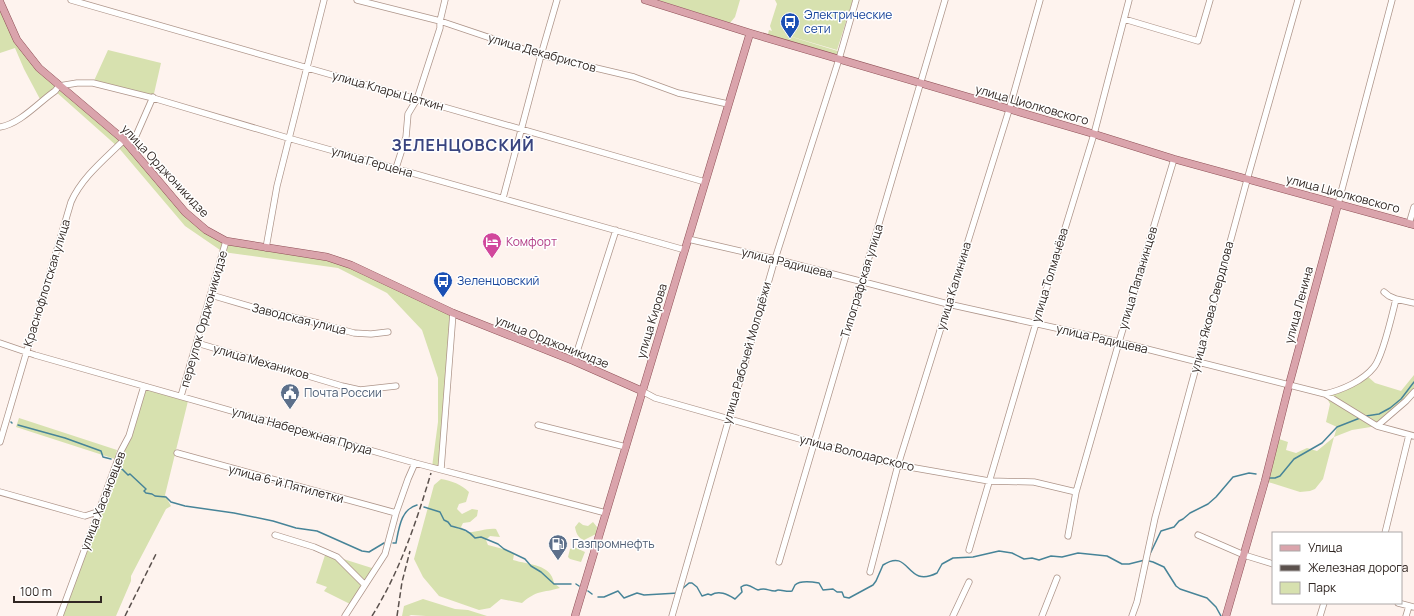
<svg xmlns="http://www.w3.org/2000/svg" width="1414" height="616" font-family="Manrope,sans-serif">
  <rect width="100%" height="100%" fill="#fef3ee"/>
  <path fill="#d7e1af" d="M658 0H740L735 17 730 23Z
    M775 0H853L837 50 772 31 770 26 777 4Z
    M0 2 29 56 124 140 185 212 226 241 327 257 453 313 441 469 432 467 438 422V378L422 330 387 293 338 268 223 252 185 226 118 147 55 91 41 101 24 69 15 48 0 53Z
    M769 30 841 52 839 59 767 38Z
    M108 50 161 63 153 98 93 83Z
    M1366 375 1375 383 1401 391 1414 375V392L1377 426 1352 430 1334 437 1323 479 1315 489 1310 491 1300 492 1265 481 1276 438 1288 442 1286 450 1296 453 1307 448 1317 451 1334 437 1337 427 1326 422 1330 404 1325 394Z
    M144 388 188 401 165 495 171 506 166 509 131 576V581L116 616H62Z
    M19 418 117 450 115 459 16 427Z
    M441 479C452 481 461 484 469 492L466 502 459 504 457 509 462 514 472 509 478 510 477 516 470 522 463 523 461 527 466 532C477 533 485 528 496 529L500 537 490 536 486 540 488 545 507 550 514 554 513 560C529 565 551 564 554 583L560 588C542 593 537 590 522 603L501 599 490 608 479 610 439 596 423 577 414 559 434 485Z
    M579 522 583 525 588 526 593 522 597 527 596 534 584 540C578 538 576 533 575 527Z
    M574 547 585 552 581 562 570 559 568 557 570 549Z
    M326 552 337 557 375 569 352 605 324 591 327 587 316 583Z
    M423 599 455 609 468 610 487 616H426L411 615 409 616H402L404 606Z"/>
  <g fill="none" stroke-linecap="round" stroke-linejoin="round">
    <path stroke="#478498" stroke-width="1.5" d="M1366 416 1379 414 1390 408 1401 399 1414 382
      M11 422 12 423
      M18 425 65 438 101 451 103 457 111 459
      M118 465 128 475 130 474 146 489 144 491 146 493 152 494 155 496 166 497 171 502 185 506 234 513 273 521 296 528 317 531 362 551 369 552 384 543
      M1267 478H1275L1280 476 1294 459 1322 443 1337 427 1360 418
      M424 507 440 512 444 520 448 522 451 526C462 529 467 529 475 538L481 537 498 544 504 549 525 559 531 566 541 572 554 584H571
      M393 543H396C399 528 401 509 417 505
      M1150 554 1161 531 1174 527 1179 521 1183 519 1190 513 1208 504 1216 497 1233 477 1249 473 1256 474
      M576 584 579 586
      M682 589 689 583H692L697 587 702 596 708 594 711 595C719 590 727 594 735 599L742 592 741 587C748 582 752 588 758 590 766 587 768 591 775 591 776 591 777 590 778 590 783 590 787 592 792 591 793 589 794 587 795 585 800 580 813 582 819 583L823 590 833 589 837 592H842L844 597 849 598 873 585 876 581 883 565C911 547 905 589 937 573L942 564 953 558 973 557 999 551 1012 553 1024 559 1032 558 1039 560 1051 556 1062 557 1078 553 1107 556 1122 564H1129L1145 560 1153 562 1164 567 1176 586 1180 589 1207 598 1216 607 1221 616
      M588 591 592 594
      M598 597H604L618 591 624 598 637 593 644 595 678 593"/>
    <defs>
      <path id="minor" d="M71 0C282 62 494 120 705 182
        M357 0 440 21 541 55 634 77 678 93 728 104
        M1124 19 1198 41 1210 0
        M0 127C20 124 39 102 55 91L59 86 77 83H93L153 98 288 138 685 250
        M128 144 135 138 153 97
        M396 168 406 137 408 114 417 99 440 28V21L445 0
        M503 198 541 55 557 0
        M1338 204 1392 0
        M1409 224 1414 207
        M688 239 775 259 948 304 1119 342 1325 394 1377 426 1414 436
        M266 248 277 186 324 0
        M1384 292 1389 296 1396 299
        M211 295 262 310 318 323 354 333 371 334 388 332
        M0 343 35 355 415 463 606 513
        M197 343 342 386 360 390 396 386
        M574 361 616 230
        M642 391 655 398 814 443 898 465 989 481 1034 482 1076 492
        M1325 394C1342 390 1363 381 1374 367 1383 356 1392 315 1396 299L1414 303
        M181 396 226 241
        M538 425 626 447
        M1377 426 1406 401 1414 392
        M0 442 71 202C82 177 105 159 124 140
        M177 453 396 513
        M441 469 453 313
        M0 492 85 516 97 512
        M1385 533 1409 435
        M275 535 314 547 337 557 365 585
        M1198 535 1244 555 1273 564
        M1068 536 1076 492 1119 342 1174 159
        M969 550 1036 323 1094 134 1129 0
        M779 562 945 0
        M870 572 898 465 1009 110 1040 0
        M1398 603 1414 607
        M60 616 121 451 129 436 144 386
        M345 616 385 554 396 513 408 479 415 463
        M672 616 775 259 839 59 856 0
        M953 616 969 582
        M1042 616 1057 578
        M1132 616 1137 602 1155 518 1247 180 1298 0
        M1320 616 1324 603
        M1406 616 1409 606"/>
      <path id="major" d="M645 0 750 33 1094 134 1174 159 1414 225
        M0 2 17 40 39 68 124 140 185 212 206 230 226 241 327 257 351 265 453 313 574 361 642 391
        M575 616 750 33
        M1226 616 1265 481 1289 385 1338 204"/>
    </defs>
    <use href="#minor" stroke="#ae958a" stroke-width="7"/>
    <use href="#major" stroke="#8f5157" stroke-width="8"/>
    <use href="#minor" stroke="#fff" stroke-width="5.5"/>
    <use href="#major" stroke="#daa4ac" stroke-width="7"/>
    <path stroke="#5b514d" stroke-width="1.5" stroke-dasharray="6 3" stroke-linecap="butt" d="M125 616 156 554
      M372 616C400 571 416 523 431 473
      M397 616 402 582 410 551"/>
  </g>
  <defs>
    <symbol id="bus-pin" viewBox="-11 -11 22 30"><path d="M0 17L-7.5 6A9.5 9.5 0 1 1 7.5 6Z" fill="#1a4fb4" stroke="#fff"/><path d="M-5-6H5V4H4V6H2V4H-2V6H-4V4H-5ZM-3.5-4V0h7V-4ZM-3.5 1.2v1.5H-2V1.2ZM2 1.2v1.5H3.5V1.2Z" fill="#fff"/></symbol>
    <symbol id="hotel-pin" viewBox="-11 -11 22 30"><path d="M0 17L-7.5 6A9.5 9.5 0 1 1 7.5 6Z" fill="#d1479c" stroke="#fff"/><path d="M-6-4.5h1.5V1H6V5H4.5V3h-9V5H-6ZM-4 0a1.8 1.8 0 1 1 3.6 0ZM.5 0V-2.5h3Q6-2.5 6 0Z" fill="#fff"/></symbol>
    <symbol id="civic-pin" viewBox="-11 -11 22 30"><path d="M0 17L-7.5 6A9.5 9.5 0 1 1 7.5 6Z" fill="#5c6f8a" stroke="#fff"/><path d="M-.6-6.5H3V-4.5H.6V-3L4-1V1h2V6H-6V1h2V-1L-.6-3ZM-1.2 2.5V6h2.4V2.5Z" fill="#fff"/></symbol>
    <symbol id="fuel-pin" viewBox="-11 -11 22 30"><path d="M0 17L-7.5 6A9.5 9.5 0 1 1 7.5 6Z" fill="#5c6f8a" stroke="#fff"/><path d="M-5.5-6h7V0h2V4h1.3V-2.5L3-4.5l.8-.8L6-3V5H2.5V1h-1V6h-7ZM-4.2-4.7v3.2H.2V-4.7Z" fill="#fff"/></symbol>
  </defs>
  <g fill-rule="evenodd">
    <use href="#bus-pin" x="779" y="11" width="22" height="30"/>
    <use href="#hotel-pin" x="481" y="231" width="22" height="30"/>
    <use href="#bus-pin" x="432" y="270" width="22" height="30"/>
    <use href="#civic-pin" x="279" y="382" width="22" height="30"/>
    <use href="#fuel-pin" x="547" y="533" width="22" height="30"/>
  </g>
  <g text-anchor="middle" stroke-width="3" stroke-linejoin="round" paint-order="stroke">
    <g font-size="12" fill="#164399" stroke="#fff" text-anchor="start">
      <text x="804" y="19">Электрические<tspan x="804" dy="14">сети</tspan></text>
      <text x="457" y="285">Зеленцовский</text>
    </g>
    <g font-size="12" fill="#302622" stroke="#fff">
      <text transform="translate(542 53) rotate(16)" y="4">улица Декабристов</text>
      <text transform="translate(388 91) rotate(16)" y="4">улица Клары Цеткин</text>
      <text transform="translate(1032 105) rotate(16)" y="4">улица Циолковского</text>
      <text transform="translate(372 162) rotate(16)" y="4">улица Герцена</text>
      <text transform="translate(165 171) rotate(47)" y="4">улица Орджоникидзе</text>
      <text transform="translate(1343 194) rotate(15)" y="4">улица Циолковского</text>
      <text transform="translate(787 263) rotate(14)" y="4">улица Радищева</text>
      <text transform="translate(1050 275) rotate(-73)" y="4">улица Толмачёва</text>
      <text transform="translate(1138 278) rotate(-73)" y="4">улица Папанинцев</text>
      <text transform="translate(862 281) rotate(-73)" y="4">Типографская улица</text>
      <text transform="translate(47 283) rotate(-73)" y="4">Краснофлотская улица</text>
      <text transform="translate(954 286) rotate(-73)" y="4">улица Калинина</text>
      <text transform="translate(1299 305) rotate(-75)" y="4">улица Ленина</text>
      <text transform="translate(1212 307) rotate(-75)" y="4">улица Якова Свердлова</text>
      <text transform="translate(204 319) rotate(-74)" y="4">переулок Орджоникидзе</text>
      <text transform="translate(299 319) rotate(14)" y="4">Заводская улица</text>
      <text transform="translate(652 321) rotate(-73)" y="4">улица Кирова</text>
      <text transform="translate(1102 339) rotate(13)" y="4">улица Радищева</text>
      <text transform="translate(552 342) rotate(22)" y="4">улица Орджоникидзе</text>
      <text transform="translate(747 353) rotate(-74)" y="4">улица Рабочей Молодёжи</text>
      <text transform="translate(261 362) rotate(16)" y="4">улица Механиков</text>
      <text transform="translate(302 431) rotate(16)" y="4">улица Набережная Пруда</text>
      <text transform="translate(857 453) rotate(14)" y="4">улица Володарского</text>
      <text transform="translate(286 484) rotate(15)" y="4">улица 6-й Пятилетки</text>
      <text transform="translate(103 501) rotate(-69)" y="4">улица Хасановцев</text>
    </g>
    <g font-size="12" fill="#b23c85" stroke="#fff" text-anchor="start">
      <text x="506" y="246">Комфорт</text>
    </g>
    <g font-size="12" fill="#4e5e75" stroke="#fff" text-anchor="start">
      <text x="304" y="397">Почта России</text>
      <text x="572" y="548">Газпромнефть</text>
    </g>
    <g font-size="16" font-weight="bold" letter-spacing="1" fill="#39447f" stroke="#fff">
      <text x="463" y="151">ЗЕЛЕНЦОВСКИЙ</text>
    </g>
  </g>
  <rect x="1272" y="532" width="130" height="72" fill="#ffffff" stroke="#aca8a7"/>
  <rect x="1280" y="545" width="20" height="6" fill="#daa4ac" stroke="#aca8a7"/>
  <text x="1308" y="552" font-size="12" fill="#302622">Улица</text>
  <rect x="1280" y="565" width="20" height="6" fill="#5b514d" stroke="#aca8a7"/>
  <text x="1308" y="572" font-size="12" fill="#302622">Железная дорога</text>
  <rect x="1280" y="582" width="20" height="12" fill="#d7e1af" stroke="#aca8a7"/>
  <text x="1308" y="592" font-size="12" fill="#302622">Парк</text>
  <path d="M14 596v6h87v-6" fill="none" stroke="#302622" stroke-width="2"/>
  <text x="20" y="596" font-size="12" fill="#302622" stroke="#ffffff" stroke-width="3" paint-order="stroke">100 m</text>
</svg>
